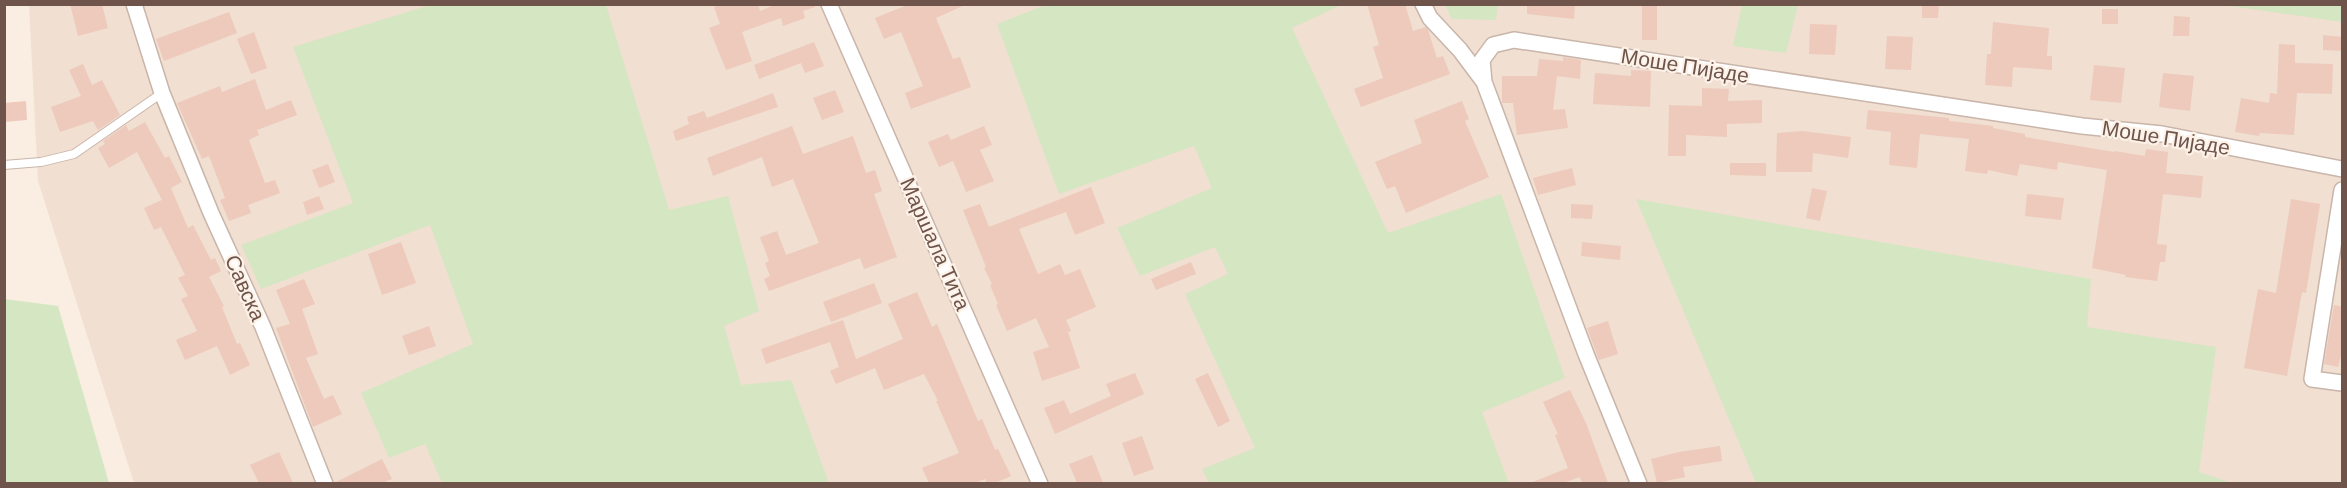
<svg xmlns="http://www.w3.org/2000/svg" width="2347" height="488" font-family="Barlow,sans-serif">
  <rect width="100%" height="100%" fill="#faeee2"/>
  <path fill="#f1dfd1" d="M29 5H2342V483H134L38 181Z"/>
  <path fill="#d5e6c2" d="M1048 4 1341 5 1292 28 1388 233 1501 194 1565 378 1482 412 1509 483H1209L1202 469 1255 448 1185 294 1228 274 1215 247 1140 276 1117 228 1212 188 1194 146 1059 194 997 24Z
    M430 5H606L669 210 728 196 759 311 724 326 741 385 791 380 829 483H442L425 444 389 458 361 393 473 344 430 225 261 289 241 245 353 203 293 47Z
    M1445 5H1498L1496 20 1452 19Z
    M1742 5H1798L1786 53 1733 46Z
    M2222 5H2342V22Z
    M1636 199 2091 279 2087 327 2216 347 2199 472 2232 483H1756Z
    M5 299 58 306 109 483H5Z"/>
  <path fill="#edcabc" d="M70 4H102L108 28 78 36Z
    M722 4H758L760 11 776 4H814L815 7 803 11 805 18 783 26 781 18 742 32 752 61 726 70 709 28 720 24 714 7Z
    M910 4H967L936 18 953 59 960 57 971 87 911 109 905 93 923 86 901 32 884 39 875 18Z
    M1367 4H1405L1413 31 1426 27 1428 30 1437 58 1443 56 1450 74 1361 107 1354 89 1383 78 1373 47 1379 45Z
    M1527 4H1575L1574 19 1527 14Z
    M1642 4H1657V40H1642Z
    M1922 4H1939L1938 18H1922Z
    M2102 9H2118V24H2102Z
    M229 12 237 33 164 61 156 39Z
    M2174 16 2190 17 2189 36H2173Z
    M1993 22 2049 28 2047 56H2052V70L2013 67 2012 87 1985 85 1987 54H1991Z
    M1810 24 1837 25 1835 55 1809 54Z
    M254 32 267 68 251 74 237 39Z
    M2323 35 2343 37V51L2323 50Z
    M1887 36 1913 37 1911 70 1885 69Z
    M814 42 824 66 805 73 801 63 759 79 754 65Z
    M2279 44 2295 45V63L2333 64 2332 94 2297 93 2294 135 2260 133 2259 136 2235 132 2241 98 2269 103 2270 93 2277 94Z
    M1563 57 1581 60 1580 79 1557 76 1553 110 1565 109 1568 128 1517 135 1513 103H1502V76H1537L1539 59 1563 61Z
    M83 64 92 85 102 80 120 115 98 130 93 121 60 132 51 107 81 96 69 70Z
    M2094 65 2125 68 2121 103 2090 100Z
    M1631 70 1651 71 1650 107 1593 104 1595 73 1631 76Z
    M2163 73 2194 76 2190 111 2159 107Z
    M255 79 266 110 291 100 297 115 257 130 259 135 249 140 265 183 275 180 280 193 248 205 251 213 229 221 220 200 225 198 209 156 202 159 177 103 220 86 222 92Z
    M1702 88 1729 89 1728 101 1762 100V123L1727 124V137L1686 135V156H1668L1669 105 1702 106Z
    M835 90 844 112 822 120 813 98Z
    M773 93 778 107 676 141 673 131 689 124 687 117 704 111 707 118Z
    M26 101 27 120 4 122V103Z
    M1462 101 1469 119 1465 121 1489 177 1406 213 1395 186 1387 189 1375 162 1422 143 1414 120Z
    M1868 110 1949 118V121L1993 126V128L2025 134V137L2114 152V151L2145 156 2146 149 2168 152 2166 173 2203 176 2201 198 2163 194 2157 244 2167 245 2165 262H2160L2157 281 2125 277 2126 275 2092 268 2107 170 2058 162 2057 170 2020 164 2017 176 1988 170 1987 174 1965 171 1969 139 1920 134 1917 168 1889 165 1891 132 1866 129Z
    M145 122 165 158 169 156 182 182 171 188 188 228 193 225 211 260 215 258 221 271 209 277 224 306 222 307 237 344 240 343 250 365 230 375 217 346 185 360 176 340 197 331 181 299 188 296 178 278 185 275 161 227 154 230 144 208 162 200 137 152 109 168 98 148 105 144 103 141 126 125 129 131Z
    M792 126 803 154 853 136 866 173 875 170 882 191 874 194 897 257 864 269 860 258 769 291 764 279 770 276 765 263 769 261 760 237 777 231 786 255 819 243 793 179 772 187 762 157 713 176 707 158Z
    M984 126 992 145 980 150 994 181 966 192 953 161 939 167 928 142 948 134 951 140Z
    M1802 131 1851 137 1848 158 1813 153 1812 172H1776L1777 133Z
    M1730 163H1766V176L1730 175Z
    M328 164 335 182 319 188 312 170Z
    M1572 168 1576 185 1538 195 1533 178Z
    M1091 187 1105 223 1075 235 1066 212 1019 229 1038 274 1060 264 1065 275 1080 269 1096 307 1066 320 1071 331 1068 332 1080 368 1042 381 1033 352 1049 347 1036 318 1007 331 996 305 998 304 990 285 992 284 984 268 986 267 963 210 980 204 989 227Z
    M1812 188 1827 191 1820 221 1806 218Z
    M2027 194 2064 198 2061 220 2025 216Z
    M319 196 324 209 307 215 303 202Z
    M2291 199 2320 204 2306 293 2302 292 2287 376 2244 368 2258 289 2276 293Z
    M1571 204 1593 205 1592 219 1571 218Z
    M401 242 416 283 382 295 368 254Z
    M1582 242 1621 246 1620 260 1581 256Z
    M1191 262 1196 274 1156 290 1151 279Z
    M304 279 315 304 302 309 318 354 306 358 324 399 333 395 342 414 313 427 276 328 290 324 276 290Z
    M874 283 882 303 831 322 823 302Z
    M917 292 932 327 937 324 978 421 982 419 995 450 998 449 1011 476 995 483H987L985 479 974 483H929L922 468 959 453 936 401H938L924 374 884 390 875 368 836 384 830 371 839 367 830 342 766 364 761 349 843 320 856 359 903 339 888 304Z
    M2334 305 2343 307V348L2338 367 2324 364Z
    M1608 321 1618 354 1599 360 1587 328Z
    M429 326 436 346 409 355 402 336Z
    M1135 373 1144 394 1055 434 1044 408 1064 400 1070 414 1111 396 1106 384Z
    M1208 373 1230 421 1218 427 1195 379Z
    M1570 390 1586 423 1608 483H1582L1580 477 1563 483H1530L1568 468 1555 435 1558 434 1543 402Z
    M1142 436 1154 469 1134 476 1122 443Z
    M1720 446 1722 461 1683 467 1685 477 1657 483 1651 459 1679 452Z
    M279 452 293 483H259L250 465Z
    M1092 455 1103 483H1077L1069 464Z
    M382 459 392 479 382 483H334Z"/>
  <g fill="none" stroke-linecap="round" stroke-linejoin="round">
    <defs>
      <path id="service" d="M4 165 41 162 74 154 162 93"/>
      <path id="minor" d="M134 4 162 93 211 213 263 327 325 484
        M829 4 1040 484
        M1423 4 1430 18 1460 50 1484 82
        M2342 190 2312 379 2342 383
        M1639 484 1586 354 1484 82 1482 60 1493 45 1514 40 2082 126 2162 134 2342 169"/>
    </defs>
    <use href="#service" stroke="#c9b5aa" stroke-width="10"/>
    <use href="#minor" stroke="#c9b5aa" stroke-width="18"/>
    <use href="#service" stroke="#fff" stroke-width="8"/>
    <use href="#minor" stroke="#fff" stroke-width="15"/>
  </g>
  <g text-anchor="middle" stroke-width="4.5" stroke-linejoin="round" paint-order="stroke">
    <g font-size="21" fill="#6f544b" stroke="#fdf2e8">
      <text transform="translate(1685 66) rotate(9)" y="7">Моше Пијаде</text>
      <text transform="translate(2166 138) rotate(9)" y="7">Моше Пијаде</text>
      <text transform="translate(935 244) rotate(66)" y="7">Маршала Тита</text>
      <text transform="translate(245 288) rotate(66)" y="7">Савска</text>
    </g>
  </g>
  <rect width="2347" height="488" fill="none" stroke="#6f544b" stroke-width="12"/>
</svg>
